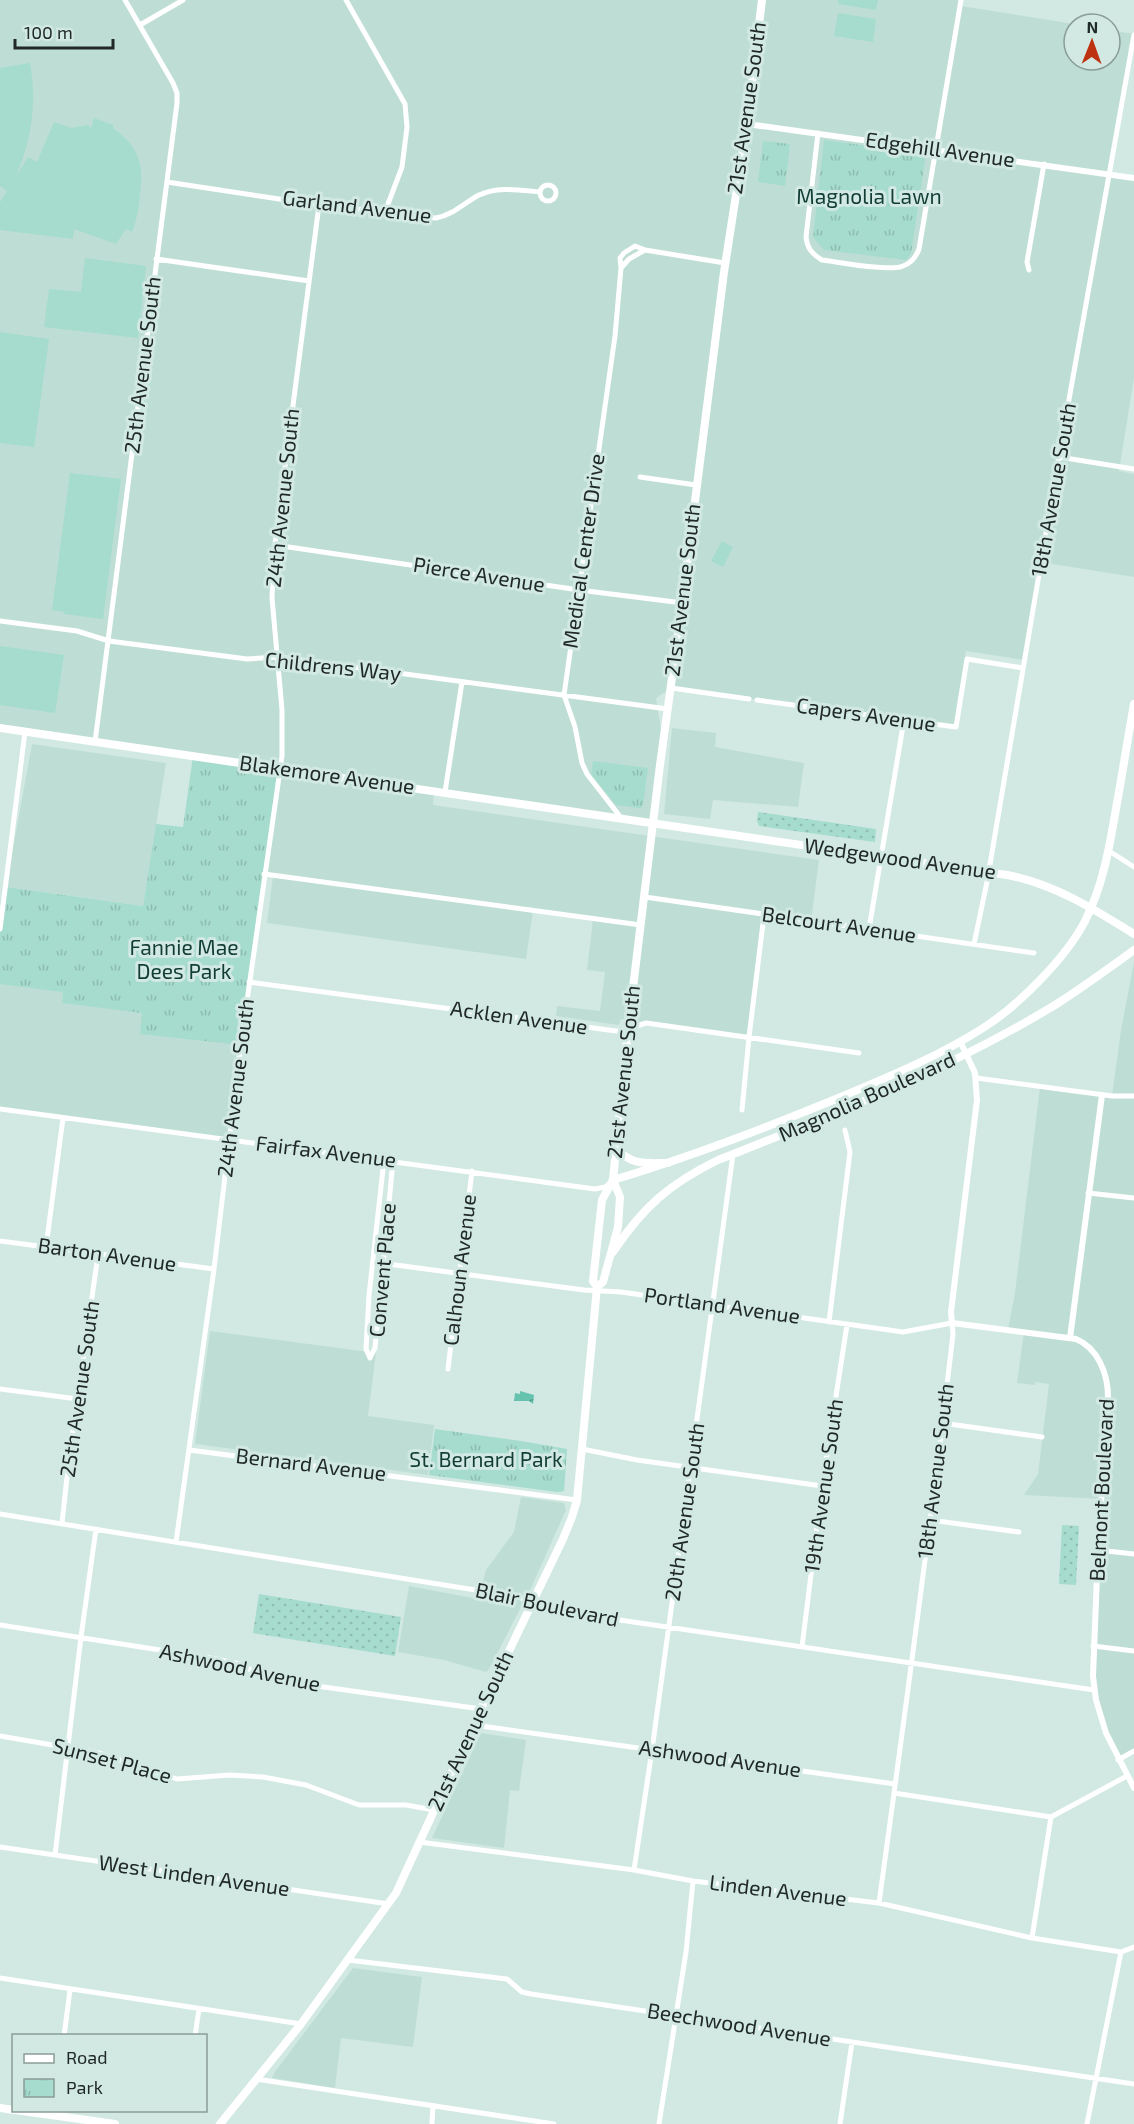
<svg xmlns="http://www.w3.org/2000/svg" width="1134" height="2124" font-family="'Exo 2',sans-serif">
  <defs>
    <pattern id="grass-dots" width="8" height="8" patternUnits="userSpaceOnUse" patternTransform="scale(1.5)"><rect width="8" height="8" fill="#a5dccd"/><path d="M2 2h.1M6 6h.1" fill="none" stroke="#8ebdb0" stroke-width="1.8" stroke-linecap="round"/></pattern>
    <pattern id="park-tufts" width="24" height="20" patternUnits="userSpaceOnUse" patternTransform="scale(1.5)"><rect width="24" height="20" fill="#a5dccd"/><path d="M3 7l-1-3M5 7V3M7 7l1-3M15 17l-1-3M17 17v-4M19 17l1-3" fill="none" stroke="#8ebdb0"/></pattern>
    <pattern id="water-waves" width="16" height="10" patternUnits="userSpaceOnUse" patternTransform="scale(1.5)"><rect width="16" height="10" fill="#65c3ae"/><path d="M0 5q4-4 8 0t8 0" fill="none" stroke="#539e8e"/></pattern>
  </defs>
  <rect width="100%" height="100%" fill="#d1e9e2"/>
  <path fill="#beded5" d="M0 0H961V6L1074 24V60H1110V30L1134 34 1109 174 1134 177V378L1119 471 1134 474V577L1040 562 1025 660 966 651 956 727 671 688 656 698 663 742 653 824 434 791 433 805 819 860 811 921 764 915 749 1037 621 1019 619 1025 556 1016 557 1006 600 1011 605 972 587 970 593 919 533 910 526 959 267 923 273 876 264 874 279 768 0 728Z
    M672 728 716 733 715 747 804 763 798 807 713 800 710 819 664 814Z
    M32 744 166 763 143 906 6 887Z
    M1134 962V1752L1118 1760 1106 1733 1093 1676 1101 1499 1024 1495 1038 1474 1049 1384 1035 1382V1385L1017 1383 1024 1332 1008 1329 1015 1293 1040 1087 1112 1096 1121 1030Z
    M0 966 248 995 229 1140 0 1108Z
    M210 1331 376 1353 368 1416 434 1425 428 1475 195 1444Z
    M521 1497 564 1503 566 1510 531 1588 489 1669 486 1672 444 1660 398 1652 409 1586 478 1599 486 1570 514 1532Z
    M481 1733 526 1740 519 1791 510 1790 504 1848 432 1838Z
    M353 1968 422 1977 413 2047 341 2038 335 2088 272 2078 274 2073Z"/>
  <path fill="url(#grass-dots)" d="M758 812 876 829 875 842 759 826 757 821Z
    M1062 1525 1079 1526 1076 1585 1059 1584Z
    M259 1594 401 1617 395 1656 253 1633Z"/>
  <path fill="url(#park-tufts)" d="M824 140 926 154 911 254 906 260 824 250 813 237Z
    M763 141 790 144 785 186 758 182Z
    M193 756 280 768 241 1045 140 1034 142 1013 62 1003 63 992 0 984V929L6 887 143 906 156 824 183 827Z
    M593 761 648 768 643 806 640 808 616 805 591 774Z
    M435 1429 521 1441 567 1449 564 1491 557 1492 429 1475Z"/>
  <path fill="#a5dccd" d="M838 0H878L876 10 838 4Z
    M838 13 876 19 873 42 834 36Z
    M30 63C37 103 32 139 16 176L28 157 37 162 54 122 71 128 88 125 91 128 94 118 113 125V128C139 147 144 163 140 194 139 207 137 219 132 232L126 229 116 244 74 229 73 239 0 230V202L7 191 0 186V68Z
    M85 258 146 266 138 338 44 327 49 289 81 292Z
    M0 332 49 339 34 447 0 443Z
    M70 473 121 479 103 619 64 614V612L52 610Z
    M722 541 733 547 723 567 711 561Z
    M0 646 64 655 55 713 0 705Z
    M130 937 141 939 137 962 126 960Z
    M144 939 155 941 151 964 141 962Z
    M158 941 169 943 165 966 155 964Z
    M131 978 144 980 143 998 130 996Z"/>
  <path fill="url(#water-waves)" d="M520 1391 534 1395 533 1404 529 1401H514L515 1393 520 1394Z"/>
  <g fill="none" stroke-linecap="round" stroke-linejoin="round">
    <path stroke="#fff" stroke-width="5" d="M346 0 405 104 407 127 402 167 388 204 386 212
      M140 25 183 0
      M818 133 806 237C807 248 812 254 822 260 839 262 890 272 903 266 912 263 916 257 919 249L961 0
      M167 182 319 205 436 218C453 215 464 203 479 195 498 186 519 190 540 192
      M540 193a8 8 0 1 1 16 0a8 8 0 1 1-16 0Z
      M156 259 309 281
      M621 268 620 258 624 253 635 246 645 250
      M1029 270 1027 262 1044 164
      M1059 457 1134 469
      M640 477 696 485
      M275 545 579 590 683 603
      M0 621 77 631 109 641 247 659 278 657 668 709
      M671 688 749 699
      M757 700 956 727 967 659 1023 668
      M95 742 177 103V93L173 83 125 0
      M445 792 462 682
      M622 819 587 774 582 763 575 727 564 695 615 336 621 268 629 259 645 250 725 263
      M1109 851 1134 867
      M264 874 641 925
      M645 897 1034 953
      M0 929 25 732
      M869 929 904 720
      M974 944 987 882 1060 450 1134 35
      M249 982 616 1031H621L646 1023 859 1053
      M976 1078 1112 1096H1134
      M0 1109 595 1189 605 1187 609 1184
      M742 1110 749 1037 764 915
      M1088 1193 1134 1198
      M0 1241 214 1269
      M46 1247 63 1118
      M373 1262 584 1290 621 1292 903 1332 952 1323 953 1334C931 1524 905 1714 879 1903
      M829 1322 850 1152 845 1130
      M370 1358 366 1349 369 1295 384 1160
      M370 1358 375 1348 393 1161
      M448 1369 472 1171
      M0 1389 78 1399
      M942 1423 1042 1437
      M582 1449 637 1460 822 1486
      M189 1450 577 1500
      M0 1514 519 1597 545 1609 1094 1690
      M930 1520 1019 1532
      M62 1523 69 1458 98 1255
      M176 1542 214 1269 240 1050 282 756V710L272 598 274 552 319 205
      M1098 1550 1134 1554
      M0 1625 211 1658 240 1664 258 1674 288 1682 481 1709
      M1093 1646 1134 1651
      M802 1647 822 1486 847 1325
      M474 1725 895 1784
      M0 1736 99 1753 177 1779 230 1775 263 1777 306 1785 359 1805H406L434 1810
      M1118 1760 1134 1751
      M894 1793 1051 1817 1127 1776
      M419 1842 634 1870 693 1881 879 1903 1032 1938 1121 1952 1134 1947
      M0 1847 389 1904
      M55 1855 81 1637 96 1529
      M634 1870 652 1750 733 1154
      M1032 1938 1051 1817
      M348 1960 507 1979 522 1992 531 1994 1134 2084
      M0 1978 301 2024
      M64 2036 70 1990
      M195 2036 199 2009
      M256 2079 554 2124
      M432 2124 433 2106
      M659 2124 686 1952 693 1881
      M840 2124 852 2042
      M1087 2124 1121 1952"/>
    <path stroke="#fff" stroke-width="6" d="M747 124 1134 178
      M960 1041 975 1073 977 1100 951 1312 952 1323 1076 1339C1098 1348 1108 1374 1108 1397L1098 1550 1093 1676 1096 1700 1106 1733 1134 1788
      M1070 1338 1102 1095"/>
    <path stroke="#fff" stroke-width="8" d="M0 728 1007 875C1054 884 1094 909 1134 934
      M613 1180C693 1156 771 1126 848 1094 893 1075 941 1055 983 1028 1018 1006 1066 958 1085 921 1104 884 1110 843 1117 803 1123 770 1128 737 1134 704
      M613 1252C643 1207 669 1184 718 1160 833 1115 950 1069 1055 1005 1082 988 1108 969 1134 950
      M0 2108 14 2110
      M15 2110 115 2124"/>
    <path stroke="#fff" stroke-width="8" d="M615 1147C632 1166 644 1163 668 1163
      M597 1287 603 1282 618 1227 620 1197 613 1180 628 1029 660 765 681 612 724 272 747 124 762 0
      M220 2124 301 2024 396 1893 481 1709 563 1539 572 1517 577 1500 597 1287 593 1281 602 1200 613 1180"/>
  </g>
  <g text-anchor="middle" stroke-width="6" stroke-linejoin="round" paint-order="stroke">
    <g font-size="21" fill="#202927" stroke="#d1e9e2">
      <text transform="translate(747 108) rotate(-82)" y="7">21st Avenue South</text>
      <text transform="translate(940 150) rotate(8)" y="7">Edgehill Avenue</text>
      <text transform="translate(357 207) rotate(7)" y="7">Garland Avenue</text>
      <text transform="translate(143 365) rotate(-83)" y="7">25th Avenue South</text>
      <text transform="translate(1054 490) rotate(-80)" y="7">18th Avenue South</text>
      <text transform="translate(283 498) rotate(-84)" y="7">24th Avenue South</text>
      <text transform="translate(584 551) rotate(-82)" y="7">Medical Center Drive</text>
      <text transform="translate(479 575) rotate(9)" y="7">Pierce Avenue</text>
      <text transform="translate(683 590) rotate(-83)" y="7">21st Avenue South</text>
      <text transform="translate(333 667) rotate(6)" y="7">Childrens Way</text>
      <text transform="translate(866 715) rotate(8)" y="7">Capers Avenue</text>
      <text transform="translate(327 775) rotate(8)" y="7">Blakemore Avenue</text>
      <text transform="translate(900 859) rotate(8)" y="7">Wedgewood Avenue</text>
      <text transform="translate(839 925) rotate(8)" y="7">Belcourt Avenue</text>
      <text transform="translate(519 1018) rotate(8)" y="7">Acklen Avenue</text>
      <text transform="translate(624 1072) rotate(-84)" y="7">21st Avenue South</text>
      <text transform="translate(236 1088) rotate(-83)" y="7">24th Avenue South</text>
      <text transform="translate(867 1097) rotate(-24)" y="7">Magnolia Boulevard</text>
      <text transform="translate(326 1152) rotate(7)" y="7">Fairfax Avenue</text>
      <text transform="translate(107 1255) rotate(8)" y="7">Barton Avenue</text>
      <text transform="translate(383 1270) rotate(-85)" y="7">Convent Place</text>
      <text transform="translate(460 1270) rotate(-83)" y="7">Calhoun Avenue</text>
      <text transform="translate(722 1306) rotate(8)" y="7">Portland Avenue</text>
      <text transform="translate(80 1389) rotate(-82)" y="7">25th Avenue South</text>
      <text transform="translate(311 1465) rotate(7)" y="7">Bernard Avenue</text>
      <text transform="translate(936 1471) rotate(-83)" y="7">18th Avenue South</text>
      <text transform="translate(824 1486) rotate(-82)" y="7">19th Avenue South</text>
      <text transform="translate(1102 1490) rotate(-87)" y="7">Belmont Boulevard</text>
      <text transform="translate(685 1512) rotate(-82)" y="7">20th Avenue South</text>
      <text transform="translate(547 1605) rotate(12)" y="7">Blair Boulevard</text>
      <text transform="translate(240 1668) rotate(12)" y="7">Ashwood Avenue</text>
      <text transform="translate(471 1731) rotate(-65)" y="7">21st Avenue South</text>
      <text transform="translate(720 1759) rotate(8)" y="7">Ashwood Avenue</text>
      <text transform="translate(112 1761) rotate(15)" y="7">Sunset Place</text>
      <text transform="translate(194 1876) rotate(8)" y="7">West Linden Avenue</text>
      <text transform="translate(778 1891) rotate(7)" y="7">Linden Avenue</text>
      <text transform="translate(739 2025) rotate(9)" y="7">Beechwood Avenue</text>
    </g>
    <g font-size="21" fill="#113d34" stroke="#d1e9e2">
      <text x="869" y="204">Magnolia Lawn</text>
      <text x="184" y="955">Fannie Mae<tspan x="184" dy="24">Dees Park</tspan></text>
      <text x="486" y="1467">St. Bernard Park</text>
    </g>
  </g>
  <rect x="12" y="2034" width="195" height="78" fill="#d1e9e2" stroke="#8a9c97" stroke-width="1.5"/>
  <rect x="24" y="2054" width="30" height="9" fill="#ffffff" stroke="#8a9c97" stroke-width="1.5"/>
  <text x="66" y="2064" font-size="18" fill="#202927">Road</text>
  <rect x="24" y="2079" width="30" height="18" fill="url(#park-tufts)" stroke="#8a9c97" stroke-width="1.5"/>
  <text x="66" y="2094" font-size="18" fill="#202927">Park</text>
  <g transform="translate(1092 42) rotate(1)"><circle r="28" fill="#d1e9e2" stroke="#8a9c97" stroke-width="1.5"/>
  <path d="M0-4.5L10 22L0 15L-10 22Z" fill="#bd3312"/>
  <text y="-9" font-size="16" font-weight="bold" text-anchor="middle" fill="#202927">N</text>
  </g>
  <path d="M15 39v9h98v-9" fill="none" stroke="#202927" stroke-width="3"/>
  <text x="24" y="39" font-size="18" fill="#202927" stroke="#d1e9e2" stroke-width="4.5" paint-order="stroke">100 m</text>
</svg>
